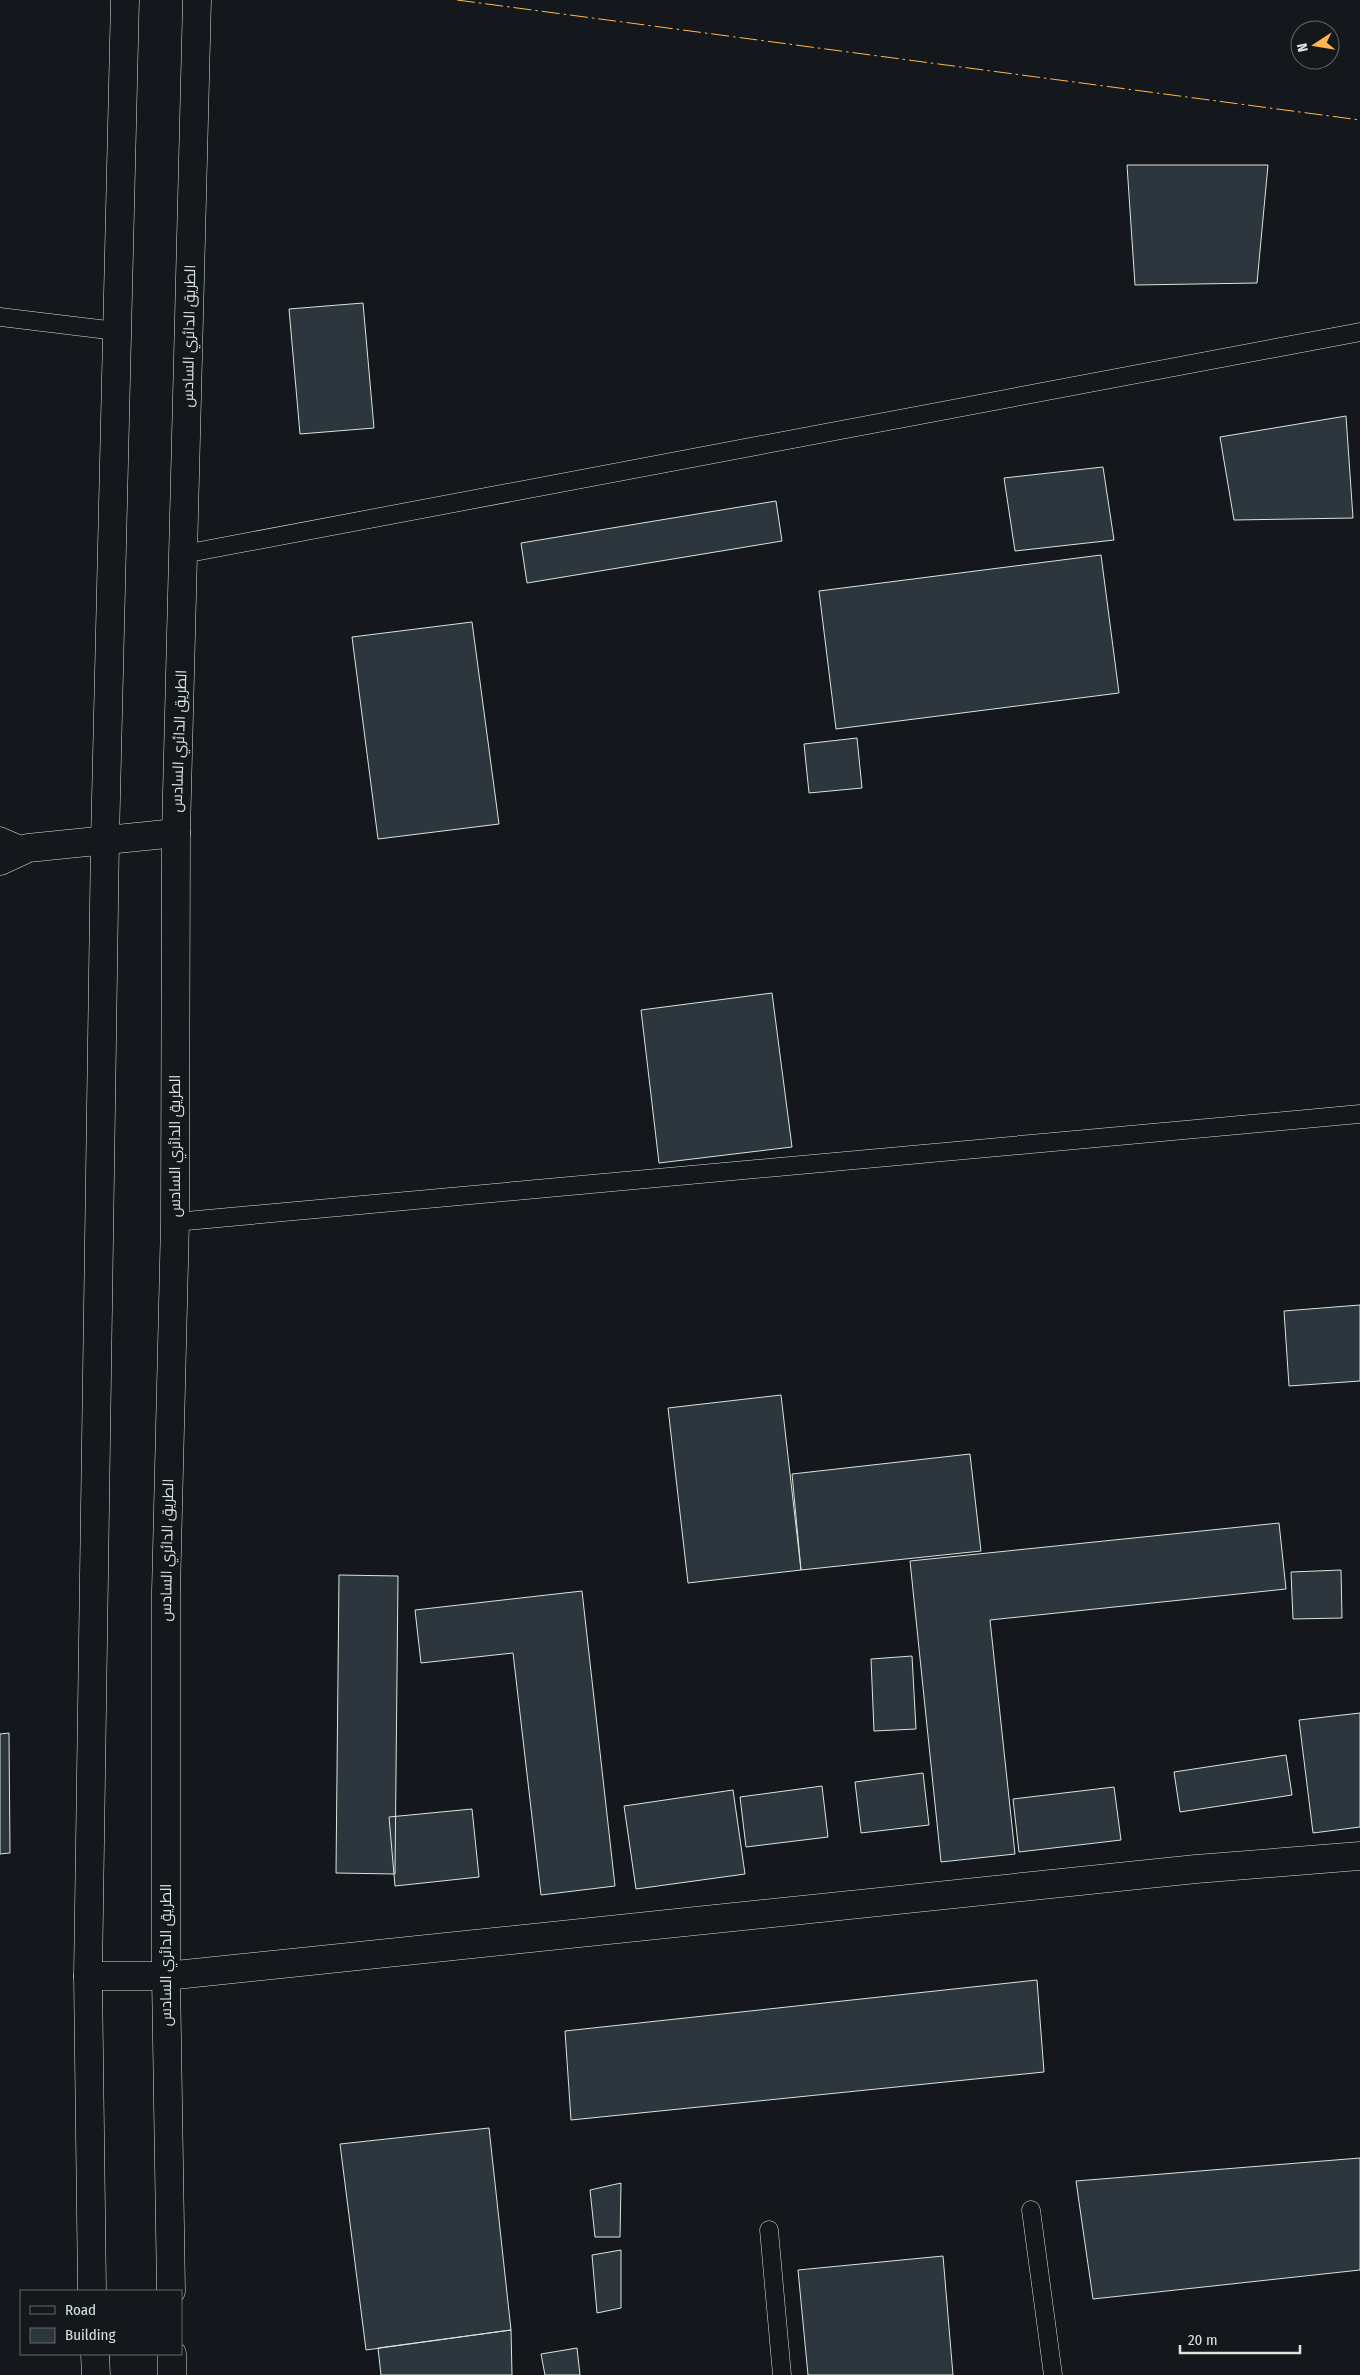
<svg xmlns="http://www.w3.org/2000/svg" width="1360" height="2375" font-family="'Fira Sans Condensed',Cairo,sans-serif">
  <rect width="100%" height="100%" fill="#14181c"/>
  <path fill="#2c363c" stroke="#d8e6dc" d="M1127 165H1268L1257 283 1135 285Z
    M363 303 374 428 300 434 289 309Z
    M1346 416 1353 518 1234 520 1220 437Z
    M1103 467 1114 540 1015 551 1004 478Z
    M776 501 782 541 527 583 521 543Z
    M1101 555 1119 693 836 729 819 591Z
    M472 622 499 824 378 839 352 637Z
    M857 738 862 788 809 793 804 744Z
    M772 993 792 1147 659 1163 641 1010Z
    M1360 1305V1381L1289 1386 1284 1311Z
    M781 1395 801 1570 688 1583 668 1408Z
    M970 1454 981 1551 801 1570 792 1474Z
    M1279 1523 1286 1589 990 1620 1015 1854 941 1862 910 1561Z
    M1341 1570 1342 1618 1293 1619 1291 1572Z
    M339 1575 398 1576 395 1874 336 1873Z
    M582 1591 615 1886 541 1895 513 1653 421 1663 415 1610Z
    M912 1656 916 1729 874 1731 871 1659Z
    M1360 1713V1827L1313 1833 1299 1720Z
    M9 1733 10 1853 0 1854V1734Z
    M1286 1755 1292 1795 1180 1812 1174 1772Z
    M923 1773 929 1825 861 1833 855 1782Z
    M822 1786 828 1837 746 1847 740 1797Z
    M1114 1787 1121 1840 1019 1852 1013 1799Z
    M733 1790 745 1874 636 1889 624 1806Z
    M472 1809 479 1877 395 1886 389 1817Z
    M1037 1980 1044 2072 571 2120 565 2031Z
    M489 2128 511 2330 366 2350 340 2144Z
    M1360 2158V2270L1093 2299 1076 2181Z
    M621 2183 620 2237H595L590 2190Z
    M621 2250V2308L597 2313 592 2255Z
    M943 2256 953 2375H808L798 2270Z
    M511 2330 512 2375H381L378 2348Z
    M577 2348 580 2375H545L541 2354Z"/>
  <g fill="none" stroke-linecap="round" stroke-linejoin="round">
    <defs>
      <path id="lane" d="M0 317 116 331
        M184 554 1360 332
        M0 836 28 848
        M175 1222 1360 1114
        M1031 2210 1053 2375
        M769 2230 782 2375"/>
      <path id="street" d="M88 1976H166L1196 1869 1360 1856"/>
      <path id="secondary" d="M0 861 28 848 176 833"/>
      <path id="highway" d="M92 2291 88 1976 105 840 125 0
        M171 2291 166 1976V1592L175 1222 176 833 197 0
        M95 2354 96 2375
        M172 2354V2375"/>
    </defs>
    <use href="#lane" stroke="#d8e6dc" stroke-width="19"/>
    <use href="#street" stroke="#d8e6dc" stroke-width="29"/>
    <use href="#secondary" stroke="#d8e6dc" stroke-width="29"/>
    <use href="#highway" stroke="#d8e6dc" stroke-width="29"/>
    <use href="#lane" stroke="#14181c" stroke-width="18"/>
    <use href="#street" stroke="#14181c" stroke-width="28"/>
    <use href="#secondary" stroke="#14181c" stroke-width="28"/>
    <use href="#highway" stroke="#14181c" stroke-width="28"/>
    <path stroke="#ffb74d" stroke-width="1" stroke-dasharray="18 4 2.5 4" stroke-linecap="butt" d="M457 0 1360 120"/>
  </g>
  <g text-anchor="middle" stroke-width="4" stroke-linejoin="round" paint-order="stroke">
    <g font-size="15" fill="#d8e6dc" stroke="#14181c">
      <text transform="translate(189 336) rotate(-89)" y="5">الطريق الدائري السادس</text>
      <text transform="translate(179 741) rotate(-88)" y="5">الطريق الدائري السادس</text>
      <text transform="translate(175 1146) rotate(-90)" y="5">الطريق الدائري السادس</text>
      <text transform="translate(167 1550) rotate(-89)" y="5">الطريق الدائري السادس</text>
      <text transform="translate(166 1955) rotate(-90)" y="5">الطريق الدائري السادس</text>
    </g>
  </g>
  <rect x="20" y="2290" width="162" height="65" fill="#14181c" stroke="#626a69"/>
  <rect x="30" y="2306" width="25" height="8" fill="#14181c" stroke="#626a69"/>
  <text x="65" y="2315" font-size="15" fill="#d8e6dc">Road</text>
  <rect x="30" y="2328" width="25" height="15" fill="#2c363c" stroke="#626a69"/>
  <text x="65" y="2340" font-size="15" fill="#d8e6dc">Building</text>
  <g transform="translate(1315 45) rotate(258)"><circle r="24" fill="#14181c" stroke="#626a69"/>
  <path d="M0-4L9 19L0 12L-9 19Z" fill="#ffb74d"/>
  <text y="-8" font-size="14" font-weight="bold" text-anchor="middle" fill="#d8e6dc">N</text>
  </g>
  <path d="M1180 2345v8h120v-8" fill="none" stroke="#d8e6dc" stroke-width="2.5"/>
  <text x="1188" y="2345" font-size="15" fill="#d8e6dc" stroke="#14181c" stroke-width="4" paint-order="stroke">20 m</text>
</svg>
